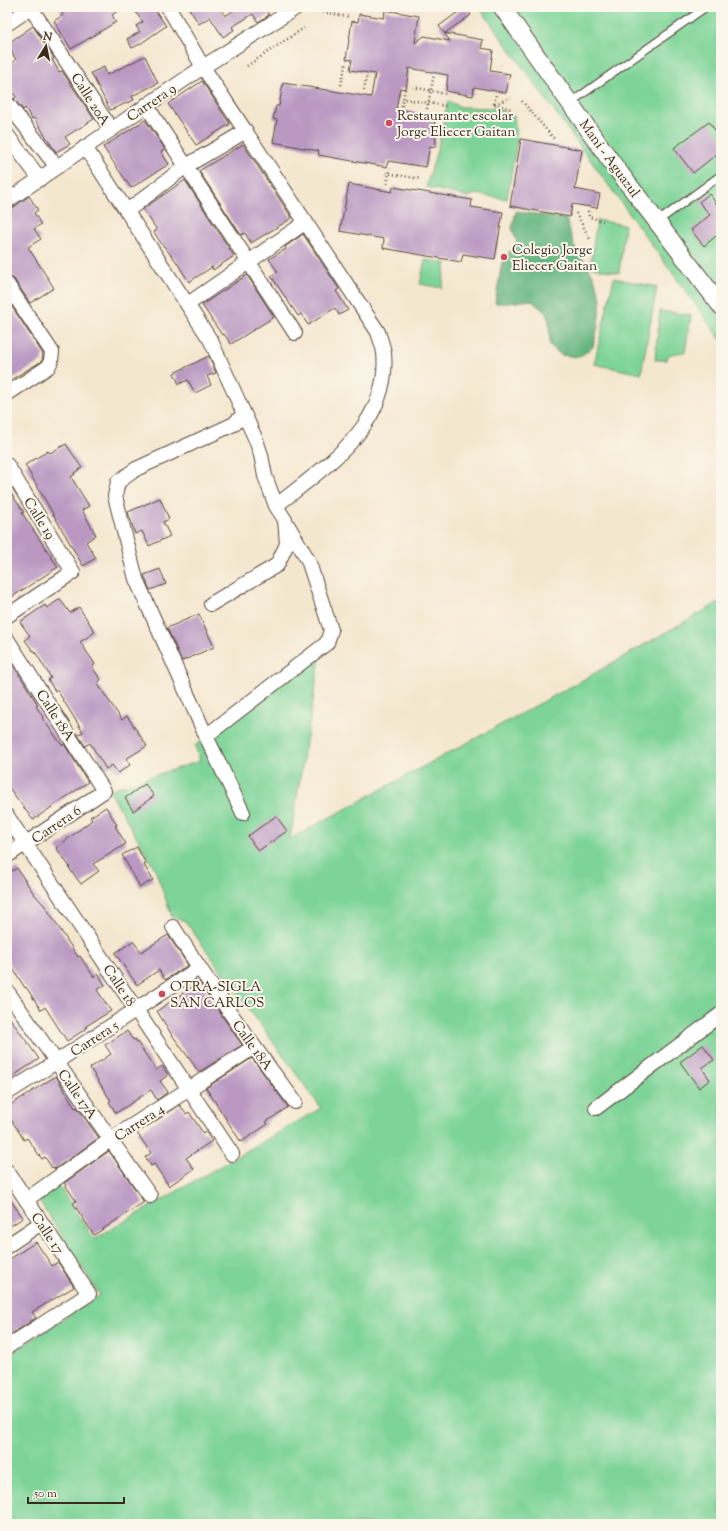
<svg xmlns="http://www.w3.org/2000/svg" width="728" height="1531" font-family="'Sorts Mill Goudy',serif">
  <rect width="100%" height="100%" fill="#fbf7ec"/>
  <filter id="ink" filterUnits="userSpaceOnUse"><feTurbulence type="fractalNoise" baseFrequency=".025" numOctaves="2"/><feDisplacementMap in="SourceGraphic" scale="8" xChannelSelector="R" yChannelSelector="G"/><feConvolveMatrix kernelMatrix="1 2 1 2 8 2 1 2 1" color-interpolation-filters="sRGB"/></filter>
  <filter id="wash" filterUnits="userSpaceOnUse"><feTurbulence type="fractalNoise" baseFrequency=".012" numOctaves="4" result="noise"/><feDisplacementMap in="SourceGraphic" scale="16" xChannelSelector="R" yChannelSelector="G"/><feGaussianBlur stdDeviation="0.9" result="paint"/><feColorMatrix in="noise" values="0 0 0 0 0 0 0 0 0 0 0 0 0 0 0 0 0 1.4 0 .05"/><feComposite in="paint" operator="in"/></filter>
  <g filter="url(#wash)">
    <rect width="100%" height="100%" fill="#f4e7cf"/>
    <path fill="#7ed498" stroke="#5c7f5b" d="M479 7H721V340Z
      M448 101 461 107 495 108 514 116 517 141 507 199 475 194 468 197 426 187 438 147Z
      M597 220 625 225 619 273 590 267Z
      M425 260 446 263 442 288 420 284Z
      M614 278 657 287 641 374 594 364Z
      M660 311 691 315 685 352 670 354 666 360H655Z
      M721 601V1524H7V1356L100 1295 38 1199 58 1185 94 1239 321 1108 185 921 172 917 155 869 109 790 200 761 195 746 321 652 290 839 572 686Z"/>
    <path fill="#66b680" stroke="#50704f" d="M516 211 566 219 574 245 593 275 601 298 598 326 593 347 579 357 561 355 550 345 549 321 545 312 531 300 508 303H495L502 262 517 242 512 228Z"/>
    <g id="blocks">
      <path fill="#ba98c2" d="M58 7H123L112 15 116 22 71 49 54 21 63 15Z
        M132 7H153L166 26 140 44 132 48 127 39 140 32 136 26 143 22Z
        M188 7H226L220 10H222L225 16 239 7H264L269 15 258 22 253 14 232 27 234 30 223 37 210 17 199 24Z
        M465 7 471 15 445 33 483 40 481 48 493 50 490 71 510 74 506 93 474 87 473 96 446 91 448 75 409 68 406 89 400 88 396 109 436 116 432 136 436 137 435 147 430 146 426 167 388 161 387 167 318 155 319 151 273 142 277 120 273 119 276 106H279L283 83 371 97 375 74 350 70 352 60 346 59 352 21 358 22 359 14 384 18 385 10 419 16 415 43 424 36 450 41 439 26Z
        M33 26 54 58 52 59 59 72 62 71 94 119 65 137 70 144 56 152 34 118 32 119 25 108 23 110 14 99 16 97 7 82V66L16 60 7 44Z
        M145 56 158 83 132 96 134 100 110 110 91 73 104 67 107 75Z
        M202 81 230 124 196 145 168 104Z
        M145 120 165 149 161 152 169 164 131 188 103 147Z
        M709 122 721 138V151L693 173 674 148Z
        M521 139 582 150 575 189 600 194 597 208 572 204 570 217 510 206Z
        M243 144 292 218 251 243 245 233 241 235 199 171Z
        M185 180 234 256 213 270 212 267 189 282 176 261 161 243 154 232 157 230 143 209Z
        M349 184 392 192 393 187 472 200 471 207 503 212 495 259 463 254 461 262 383 248 384 239 340 231Z
        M709 194 719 207 721 206V232L704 246 691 230 710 215 699 202Z
        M29 196 38 210 34 213 41 224 34 229 41 239 28 247 54 288 30 303 14 279 7 276V212Z
        M303 234 339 289 336 291 348 310 339 315 335 308 308 325 301 314 298 316 271 276 278 272 269 259 286 249 285 247Z
        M247 275 274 317 231 344 224 334 222 335 202 305Z
        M7 299 43 354 42 361 7 382Z
        M209 356 216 373 207 376 211 385 195 393 188 380 179 384 174 373Z
        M66 444 82 468 74 473 75 474 71 477 89 506 82 510 96 535 86 542 96 558 83 566 25 465 48 451 50 453Z
        M7 488 24 512 22 513 58 567 7 600Z
        M160 498 169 519 163 522 170 536 149 546 142 531 135 534 128 512Z
        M160 569 166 584 150 590 144 575Z
        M60 599 70 613 79 607 95 632 80 642 95 664 92 667 101 680 97 683 122 720 127 716 147 746 126 759 130 765 118 773 112 765 106 769 90 743 85 746 78 735 83 732 57 690 55 691 48 680 51 678 34 650 33 651 25 640 30 636 20 622 45 605 47 608Z
        M199 614 214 647 182 661 167 628Z
        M7 655 38 705 36 706 43 717 42 718 62 745 64 744 88 782 33 820 7 785Z
        M145 784 154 796 133 811 125 798Z
        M106 807 117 825 115 826 126 844 93 864 99 871 81 884 69 868 70 867 56 848 92 820 90 817Z
        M276 816 287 831 258 851 248 836Z
        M137 847 146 864 144 865 153 880 140 887 122 855Z
        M17 868 34 894 45 906 78 957 80 956 94 977 98 974 105 985 97 990 111 1011 86 1026 87 1028 67 1041 45 1007 41 1010 26 987 25 988 7 959V874Z
        M168 935 188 965 165 980 159 970 137 985 115 953 133 941 141 952Z
        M199 982 242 1045 199 1072 170 1032 157 1011Z
        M7 1014 39 1059 7 1080Z
        M127 1031 133 1040 135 1039 156 1070 162 1066 168 1075 160 1081 168 1092 157 1100 151 1090 116 1113 109 1102 111 1101 90 1068 111 1054 105 1045Z
        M703 1045 714 1060 702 1068 710 1080 699 1088 680 1062Z
        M252 1058 288 1107 266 1122 268 1124 241 1142 206 1088Z
        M56 1076 75 1108 77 1107 99 1138 55 1169 53 1167 52 1168 45 1157 42 1159 27 1138 24 1140 7 1113V1107Z
        M180 1105 186 1114 189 1112 203 1133 205 1131 212 1141 186 1158 194 1169 169 1186 154 1164 151 1166 145 1157 151 1153 137 1133Z
        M109 1151 144 1202 94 1235 73 1203 76 1201 64 1183Z
        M7 1195 23 1218 7 1228Z
        M36 1242 52 1266 58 1262 74 1287 32 1312 36 1318 7 1337V1261Z"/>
    </g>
  </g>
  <g filter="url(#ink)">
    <use href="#blocks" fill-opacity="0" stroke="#574639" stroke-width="1"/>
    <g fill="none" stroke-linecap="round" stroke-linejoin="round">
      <defs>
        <path id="service" d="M570 103 706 7
          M657 222 721 175"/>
        <path id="minor" d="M168 7 203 67 378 332C380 339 383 346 384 353 391 426 325 466 276 506
          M31 8 111 129
          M7 24 32 7
          M7 103 57 167
          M146 105 295 333
          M7 135 40 179
          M85 147 211 341 256 440 261 455 265 476 276 506 285 520 287 544 277 565 211 604
          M7 201 203 67 297 7
          M127 211 186 166 246 131
          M7 284 52 352 51 361 48 367 7 394
          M188 304 306 222
          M7 465 73 572 7 616
          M7 639 104 791 7 856
          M206 736 327 643 331 630 308 560 287 524
          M243 813 206 736 136 579 115 496 118 482 136 469 234 424 244 414
          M7 816 232 1154
          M173 927C211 987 252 1045 295 1102
          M7 991 150 1196
          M7 1093 56 1062 199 968
          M596 1108 721 1014
          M7 1171 89 1294 7 1347
          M26 1200 110 1140 254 1047
          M7 1246 41 1223"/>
        <path id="tertiary" d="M502 7 613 164 721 306"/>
      </defs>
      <use href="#service" stroke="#574639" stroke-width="9"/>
      <use href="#minor" stroke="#574639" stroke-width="16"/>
      <use href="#tertiary" stroke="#574639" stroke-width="19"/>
      <path stroke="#574639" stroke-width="2.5" stroke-dasharray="1 3" stroke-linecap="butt" d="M323 12 349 17
        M247 66 304 28
        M341 85 346 63
        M413 87 446 94
        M364 90 367 74
        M405 99 446 106
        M522 101 555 140
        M494 104 511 109
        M494 104 496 94
        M495 104 510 98
        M427 109 434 75
        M401 110 405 89
        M386 173 421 179
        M387 184 390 168
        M588 211 589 217 603 221
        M576 213 591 241"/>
      <use href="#service" stroke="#fff" stroke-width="7"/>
      <use href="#minor" stroke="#fff" stroke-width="14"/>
      <use href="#tertiary" stroke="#fff" stroke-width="17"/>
    </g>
  </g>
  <g fill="#d1495b" stroke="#fbf7ec" stroke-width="1.5">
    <circle cx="389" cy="123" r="4"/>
    <circle cx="504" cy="257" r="4"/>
    <circle cx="162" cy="994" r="4"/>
  </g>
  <g text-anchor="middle" stroke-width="4" stroke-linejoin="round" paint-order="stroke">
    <g font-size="14" fill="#3b2a1e" stroke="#fbf7ec">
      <text transform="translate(91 99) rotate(57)" y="5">Calle 20A</text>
      <text transform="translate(151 102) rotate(-34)" y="5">Carrera 9</text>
      <text transform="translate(610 158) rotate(54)" y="5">Maní - Aguazul</text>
      <text transform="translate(40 518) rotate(58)" y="5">Calle 19</text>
      <text transform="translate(56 715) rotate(57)" y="5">Calle 18A</text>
      <text transform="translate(56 824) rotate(-34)" y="5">Carrera 6</text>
      <text transform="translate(120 985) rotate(56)" y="5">Calle 18</text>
      <text transform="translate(94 1038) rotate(-33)" y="5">Carrera 5</text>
      <text transform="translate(253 1045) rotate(54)" y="5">Calle 18A</text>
      <text transform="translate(78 1094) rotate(55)" y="5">Calle 17A</text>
      <text transform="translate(139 1122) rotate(-33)" y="5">Carrera 4</text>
      <text transform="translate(48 1233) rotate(56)" y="5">Calle 17</text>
    </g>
    <g font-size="14" fill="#3b2a1e" stroke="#fbf7ec" text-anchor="start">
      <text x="397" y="120">Restaurante escolar<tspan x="397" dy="16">Jorge Eliecer Gaitan</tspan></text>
      <text x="512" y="254">Colegio Jorge<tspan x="512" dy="16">Eliecer Gaitan</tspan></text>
      <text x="170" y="991">OTRA-SIGLA<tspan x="170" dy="16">SAN CARLOS</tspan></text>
    </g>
  </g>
  <rect width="728" height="1531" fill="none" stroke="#fbf7ec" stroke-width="24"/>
  <g transform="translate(46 46) rotate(10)" stroke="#fbf7ec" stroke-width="3" paint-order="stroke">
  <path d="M0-3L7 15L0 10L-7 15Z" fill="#3b2a1e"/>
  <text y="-6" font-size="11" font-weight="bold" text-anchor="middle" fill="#3b2a1e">N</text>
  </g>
  <path d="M28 1497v6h96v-6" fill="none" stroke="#3b2a1e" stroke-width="2"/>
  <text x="34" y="1497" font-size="12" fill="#3b2a1e" stroke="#fbf7ec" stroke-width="3" paint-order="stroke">50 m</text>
</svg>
